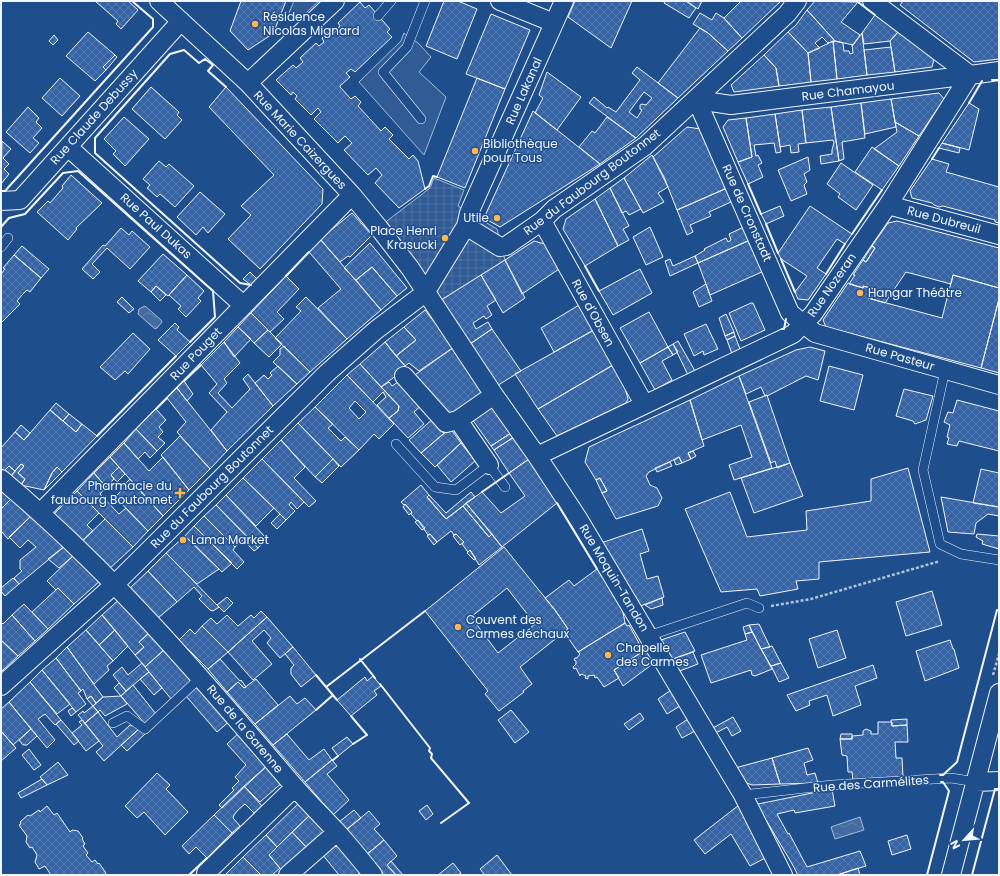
<svg xmlns="http://www.w3.org/2000/svg" width="1000" height="876" font-family="Poppins,sans-serif">
  <defs>
    <pattern id="plaza-grid" width="8" height="8" patternUnits="userSpaceOnUse"><rect width="8" height="8" fill="#305b95"/><path d="M0 4h8M4 0v8" fill="none" stroke="#4e73a5"/></pattern>
    <pattern id="water-waves" width="16" height="10" patternUnits="userSpaceOnUse"><rect width="16" height="10" fill="#446ba0"/><path d="M0 5q4-4 8 0t8 0" fill="none" stroke="#5f81ae"/></pattern>
    <pattern id="building-cross-hatch" width="8" height="8" patternUnits="userSpaceOnUse"><rect width="8" height="8" fill="#3563a3"/><path d="M0 0l8 8M0 8l8-8" fill="none" stroke="#537ab1"/></pattern>
  </defs>
  <rect width="100%" height="100%" fill="#1f4e8c"/>
  <path fill="#305b95" stroke="#a8bbd7" d="M294 1H319L297 21 289 13Z
    M404 33 418 43 431 57 419 72 446 97 424 155 359 82 401 41Z"/>
  <path fill="url(#plaza-grid)" stroke="#a8bbd7" d="M434 178 464 190 458 206 497 229 505 260 438 302 383 224 430 188Z"/>
  <path fill="url(#water-waves)" stroke="#a8bbd7" d="M145 306 161 320 162 322 157 328 155 329 138 314 139 309Z
    M860 817 864 830 835 839 831 827Z"/>
  <path fill="url(#building-cross-hatch)" stroke="#f2f6ff" fill-rule="evenodd" d="M95 1H128L138 10 121 29 116 24 118 21Z
    M241 1H286L273 34 270 33 271 35 248 50 230 31Z
    M444 1H458L477 9 457 59 426 46Z
    M575 1H632L611 48 568 17Z
    M665 1H686L696 8 689 18 664 3Z
    M686 1H702L698 9Z
    M741 1H781L742 38 724 18Z
    M815 1 858 2 841 22 860 35 853 45 835 41 807 10Z
    M903 1H999V59L974 62 900 5Z
    M360 2 365 8 369 5 390 29 387 32 392 37 355 72 351 69 346 73 350 77 340 86V87L351 99 355 96 361 102 358 106 381 131 385 127 393 135 389 139 409 159 413 155 418 161 425 189 399 208 375 183 382 175 376 168 368 175 344 150 352 143 345 136 338 143 314 119 321 112 318 108 311 115 295 99 297 96 293 92 291 95 276 80 293 65 296 68 303 62 300 58 316 43 319 46 324 42 322 38 331 29 334 33 340 26 338 23Z
    M807 10 835 41 828 43 822 37 815 43 820 48 808 53 788 32 796 25Z
    M700 13 712 20 716 13 724 18 742 38 728 51 708 33 693 24Z
    M491 14 530 30 505 89 466 74Z
    M875 15 898 32 890 41 864 44 862 33Z
    M700 28 708 33 728 51 678 98 658 83Z
    M88 32 115 55 103 67 106 70 95 81 66 56Z
    M788 32 808 53 811 82 779 86 776 68 764 55Z
    M898 32 934 59 932 67 895 72 890 41Z
    M862 33 867 75 837 79 833 41H835L843 43 844 51H849L850 54 853 53 852 45H853Z
    M54 35 58 40 53 45 49 41Z
    M833 41 837 79 811 82 808 53Z
    M891 47 895 72 867 75 864 50Z
    M115 55 117 57 106 70 103 67Z
    M764 55 776 68 779 86 734 92 731 85Z
    M637 67 678 98 636 138 589 103 594 97 607 108 608 107 616 112 640 80 632 73ZM644 92 652 98 646 105 642 104 640 105V109L642 110 637 118 629 112Z
    M547 72 581 97 557 130 535 113 543 98 539 95Z
    M60 78 80 96 62 116 42 98Z
    M477 78 505 89 465 188 437 177Z
    M151 87 179 112 177 115 182 120 165 139 132 109Z
    M226 87 323 189 322 204 260 269 228 239 251 215 241 206 274 175 209 107Z
    M939 93 944 99 919 136 895 122 891 99Z
    M891 99 896 127 865 134 861 103Z
    M861 103 865 138 842 142 844 159 839 161 831 107Z
    M969 103 979 109 969 150 942 143Z
    M28 107 39 118 36 122 42 128 33 138 39 143 30 153 6 132Z
    M831 107 839 161 821 164 820 156 832 154V150L834 143 833 140 806 143 802 110Z
    M802 110 806 143 798 144 799 152 791 153 790 145 780 147 775 114Z
    M533 111 600 164 500 227 484 218Z
    M775 114 781 152 776 153 774 143 754 145 756 156 758 155 762 163 758 165 763 177 748 184 738 162 752 157 746 118Z
    M124 117 149 139 125 166 113 154 116 151 104 139Z
    M607 117 636 138 600 164 579 147 592 131 595 133Z
    M746 118 752 157 738 162 723 127 728 120Z
    M895 122 919 136 899 166 874 149 897 132Z
    M687 127 701 129 727 188 677 210 664 177 653 157Z
    M2 141 11 149 3 158 9 164 4 169 9 174 1 184Z
    M942 143 960 148 959 153 939 148Z
    M872 147 899 166 882 190 855 172Z
    M652 155 668 187 658 193 664 202 643 213 624 178Z
    M808 157 810 170 804 174 807 182 804 185 807 194 791 201 778 170Z
    M932 159 949 164 946 172 999 187V223L995 222V220L943 206 939 207 934 205 932 203 912 198 910 191Z
    M159 161 166 167 169 164 194 186 175 207 160 194 157 197 147 188 150 185 143 179Z
    M841 163 873 185 856 210 838 197 840 194 827 184Z
    M71 175 102 203 76 228 77 229 68 240 37 212 48 201 50 203 63 188 62 186Z
    M624 178 641 209 629 215 626 211 622 213 610 188Z
    M610 188 629 226 623 229 629 240 618 246 595 199Z
    M727 188 733 201 709 212 711 216 690 225 693 232 687 235 677 210Z
    M200 192 225 214 208 233 203 227 196 235 177 217Z
    M595 199 618 246 585 266 563 229 566 219Z
    M780 206 784 216 766 224 761 214Z
    M810 206 852 234 845 244 837 239 817 268 826 274 808 300 798 299 795 292 807 276 781 259 778 253Z
    M352 213 372 235 350 257 348 256 340 262 320 239Z
    M897 221 999 248V288L953 275 951 284 906 272 885 303 868 298 874 289 863 286V288L849 284 855 275H853L863 260 866 262 875 248 872 246 888 223Z
    M650 227 663 257 646 265 633 237Z
    M744 227 750 240 698 263 695 256 705 250 704 249 726 238 728 242 731 240 729 234Z
    M121 228 129 235 132 231 150 247 130 269 107 248 92 264 100 272 93 279 82 269 103 245 105 246Z
    M321 240 381 310 347 339 318 308 341 289 309 252Z
    M750 240 764 271 710 295 698 263Z
    M534 241 545 244 559 269 522 294 505 260Z
    M370 243 407 288 397 296 372 267 356 280 344 268Z
    M22 246 49 269 41 278 14 255Z
    M872 246 875 248 866 262 863 260Z
    M163 254 187 275 168 296 156 286 151 292 138 281Z
    M14 255 41 278 30 292 27 290 22 295 17 301 20 304 1 323V274L5 269 3 268Z
    M695 256 698 263 670 276 665 261 670 259 673 266Z
    M505 260 525 298 503 313 481 275Z
    M372 267 397 296 381 310 356 280Z
    M640 269 652 293 613 315 599 291Z
    M250 272 257 279 251 285 243 279Z
    M187 275 204 291 198 298 201 301 186 317 178 309 181 306 169 295Z
    M481 275 496 300 487 306 492 315 486 319 484 316 473 323 476 329 488 322 492 329 467 346 438 302Z
    M953 275 999 288V299L981 368 826 327 823 320 848 283 863 288V286L874 289 868 298 942 318Z
    M286 276 299 289 277 312 284 319 270 332 251 313Z
    M706 284 712 301 699 307 693 292Z
    M156 286 166 295 160 301 151 292Z
    M122 297 134 309 129 313 117 302Z
    M306 297 347 339 310 372 275 338 301 311 296 307Z
    M999 299V373L981 368Z
    M751 303H753L765 330 741 341 729 313Z
    M579 305 594 330 554 352 541 328Z
    M425 310 454 347 419 371 409 363 405 366 396 356 416 340 404 327Z
    M649 312 668 347 640 363 620 328Z
    M251 313 268 330 254 343 238 327Z
    M726 314 734 332 725 336 719 318Z
    M175 323 179 327 177 330 190 342 176 356 158 340Z
    M706 324 718 349 704 355 703 351 694 356 684 334Z
    M238 327 251 339 234 357 224 342Z
    M404 327 416 340 396 356 385 342Z
    M492 329 521 371 495 387 467 346Z
    M268 330 282 344 269 357 254 343Z
    M594 330 613 365 538 409 515 374Z
    M734 332 735 336 727 340 725 336Z
    M133 333 150 349 128 374 125 371 115 380 100 367Z
    M735 336 740 349 732 354 727 340Z
    M678 341 695 371 688 375 673 344Z
    M224 342 240 363 224 379 227 383 218 393 232 408 250 389 243 379 248 374 273 406 227 451 211 430 227 412 209 393 217 384 201 365Z
    M385 342 405 366 397 375 381 387 360 364Z
    M673 344 678 352 673 355 668 347Z
    M284 346 310 372 297 384 273 362 280 355V349Z
    M454 347 484 393 447 418 412 377Z
    M668 347 673 355 662 361 672 380 655 390 640 363Z
    M810 347 825 351 818 380 806 376 767 396V395L765 396 761 387 746 394 739 376 796 350Z
    M360 364 399 406 398 411 389 418 377 405 386 397 383 392 373 402 347 375Z
    M613 365 624 384 628 399 626 403 557 436 538 409Z
    M278 366 297 384 273 406 255 383 264 375 268 379 272 375 270 373Z
    M829 366 863 375 854 410 820 401Z
    M347 375 394 424 379 439 374 434 359 450 315 407ZM355 401 366 412 359 419 349 408Z
    M739 376 772 468 734 480 729 465 752 457 741 425 702 440 690 400Z
    M401 380 423 404 414 412 424 424 408 438 389 418 398 411 399 406 381 387 389 382 392 386Z
    M184 381 193 394 187 401 177 388Z
    M177 388 227 451 210 469 177 432 186 422 167 398Z
    M904 389 933 396 926 420 915 424 913 421 896 416Z
    M767 395 790 463 777 468 775 461 771 463 749 402Z
    M690 400 704 446 688 453 691 459 682 463 679 457 649 472 646 476 650 485 657 488 662 498 658 506 616 519 602 493 607 491 600 478 596 480 585 462 589 447Z
    M957 400 999 411V451L959 441 957 446 947 444 949 438 947 437 950 425 944 422 948 412 953 413Z
    M56 403 69 414 63 421 50 410Z
    M492 406 511 433 491 446 472 419Z
    M315 407 333 424 328 428 341 441 345 437 359 450 341 467 298 423Z
    M156 409 166 420 159 427 163 432 158 437 165 443 157 451 136 429Z
    M50 410 76 432 82 424 97 436 62 472 57 467 52 473 44 490 21 485 25 479 18 473 24 466 21 464 15 471 9 466 4 471 1 468V448L15 432 24 440Z
    M69 414 82 424 76 432 63 421Z
    M435 417 447 431 421 453 409 440Z
    M298 423 333 459 315 477 281 440Z
    M21 425 30 433 24 440 15 432Z
    M450 428 461 443 435 467 421 453Z
    M136 429 157 451 150 458 145 452 138 459 124 443Z
    M511 433 514 437 494 450 491 446Z
    M180 436 210 469 189 490 161 455Z
    M514 437 529 459 509 473 494 450Z
    M281 440 305 467 294 478 316 501 309 507 262 459Z
    M124 443 149 471 163 457 189 490 163 516 110 457Z
    M461 443 475 461 451 482 437 465Z
    M693 451 696 456 691 459 688 453Z
    M110 457 119 467 111 475 114 479 106 487 94 473Z
    M679 457 682 463 676 465 674 460Z
    M262 459 304 502 297 509 291 502 289 505 295 511 286 520 243 478Z
    M333 459 339 466 322 483 315 477Z
    M529 459 557 503 502 547 466 503 482 492 501 513 525 496 509 473Z
    M670 462 672 466 657 472 655 468Z
    M790 463 803 496 754 513 741 478Z
    M21 464 24 466 18 473 25 479 21 485 11 476Z
    M9 466 15 471 11 476 4 471Z
    M57 467 62 472 44 490 52 473Z
    M119 467 125 474 117 482 111 475Z
    M908 468 930 552 819 562V579L796 581 798 589 760 596 757 589 721 592 685 509 730 492 747 537 807 530 806 511 871 501V479Z
    M981 469 999 473V507L973 503Z
    M94 473 106 487 100 494 119 514 126 508 148 531 133 547 77 491Z
    M243 478 274 508 256 526 226 495Z
    M600 478 607 491 602 493 596 480Z
    M130 479 163 516 148 531 115 497 123 489 122 487Z
    M421 485 429 495 427 497 446 519 463 506 489 537 492 534 502 547 479 565 470 550 468 552 462 544 464 542 456 534 454 535 451 531 437 542 430 534 428 535 418 520 417 521 411 514 412 512 405 504 404 505 401 502Z
    M1 489 12 498 1 509Z
    M77 491 99 513 87 525 93 531 81 542 53 515Z
    M471 492 475 497 446 519 427 497 429 495 446 513Z
    M226 495 267 539 258 548 216 505Z
    M941 497 999 507V516L988 514 976 523 974 534 948 532Z
    M12 498 32 515 8 539 2 532 1 533V509Z
    M466 503 492 534 489 537 463 506Z
    M405 504 412 512 409 515 403 507Z
    M216 505 258 548 254 551 243 540 235 547 204 516Z
    M280 514 286 520 277 529 271 523Z
    M32 515 65 546 19 584 14 578 22 571 20 569V560L36 547 28 540 20 548 9 537Z
    M204 516 235 547 233 550 244 562 237 569 194 526Z
    M105 519 133 547 108 570 81 542Z
    M418 520 425 528 422 530 415 522Z
    M194 526 232 563 222 572 185 536Z
    M642 529 649 551 640 554 647 579 658 576 664 597 638 607 601 543Z
    M430 534 437 542 434 545 427 536Z
    M456 534 464 542 460 545 453 536Z
    M977 534 999 536V549L982 544 983 541 976 537Z
    M185 536 219 569 197 584 166 553Z
    M65 546 74 555 59 568 48 559Z
    M504 547 555 610 568 629 520 667 532 684 523 691 524 692 499 711 485 694 488 691 425 611ZM507 588 535 624 498 653 471 617Z
    M470 550 476 559 474 560 467 553Z
    M166 553 217 605 219 607 213 611 210 610 199 599 202 596 194 587 177 602 148 571Z
    M74 555 101 580 74 604 58 588 56 590 47 581Z
    M597 569 622 607 625 623 578 652 564 632 568 629 555 610 545 598 569 580 574 586Z
    M148 571 177 602 158 618 129 589Z
    M13 578 19 584 5 596 1 591V588Z
    M58 588 74 604 48 629 32 612Z
    M932 591 942 625 906 636 896 602Z
    M227 597 233 603 224 612 217 605Z
    M121 598 149 633 139 642 144 647 135 655 102 615Z
    M662 598 663 605 651 609 645 605Z
    M24 604 48 629 35 641 12 615Z
    M261 611 267 617 228 652 202 626 211 618 217 624 227 615 238 626 251 615 254 618Z
    M12 615 35 641 18 656 1 640V622L3 624Z
    M102 615 115 630 99 645 86 630Z
    M267 617 293 647 280 658 267 643 271 638 264 630 252 641 272 664 253 680 228 652Z
    M625 623 627 626 629 625 640 645 638 646 642 652 614 670 619 678 604 687 597 677 595 678 594 675 588 676V679L585 678 586 676 581 674 580 676 576 668 574 669 573 667 576 664V661L574 660 575 658H577L580 654 578 652Z
    M759 624 770 647 761 649 749 625Z
    M749 625 752 632 745 634 743 627Z
    M202 626 228 652 208 669 179 640 190 629 195 634Z
    M86 630 113 661 107 666 109 670 94 684 67 647Z
    M115 630 128 646 113 661 99 645Z
    M837 630 846 658 818 668 809 639Z
    M685 632 695 651 670 660 658 641Z
    M752 632 772 669 755 676 752 675 751 670 711 683 701 655 747 640 745 634Z
    M149 633 164 650 145 667 135 655 144 647 139 642Z
    M1 640 18 656 1 672Z
    M950 640 953 649H954L959 668 925 681 916 651Z
    M772 646 781 663 771 666 761 649Z
    M67 647 103 697 96 703 91 696 87 699 83 689 81 691 56 658Z
    M167 647 195 679 172 700 145 667Z
    M293 647 316 675 301 687 291 674V668L294 665 285 654Z
    M647 649 654 663 623 686 614 670Z
    M693 652 698 664 677 672 670 660Z
    M56 658 81 691 78 693 86 704 76 712 42 670Z
    M220 659 240 681 241 680 246 687 244 688 238 682 227 692 208 669Z
    M142 663 149 672 126 691 113 675 122 667 128 675Z
    M781 663 789 678 779 682 771 666Z
    M873 665 877 678 855 686 861 705 833 716 827 695 809 701 810 705 796 711 787 695Z
    M42 670 70 704 57 714 30 682Z
    M149 672 162 688 154 695 140 679Z
    M373 676 381 686 374 691 377 695 351 716 337 700 365 677 367 681Z
    M256 679 278 705 255 724 227 692 238 682 244 688Z
    M30 682 61 720 55 725 45 714 38 719 55 740 47 748 9 702Z
    M119 683 126 691 121 696 114 688Z
    M200 684 231 720 217 732 186 696Z
    M133 685 156 714 145 724 121 696Z
    M671 690 680 706 667 714 658 699Z
    M91 696 96 703 93 706 87 699Z
    M121 696 127 704 105 716 100 710 98 712 93 706 103 697Z
    M290 696 297 704 305 698 316 710 273 745 255 724Z
    M9 702 31 729 13 745 1 731V709Z
    M93 706 98 712 85 723 78 715 83 711 84 713Z
    M72 708 76 712 71 716 68 711Z
    M511 710 529 732 515 743 498 720Z
    M98 712 117 737 130 725 140 728 104 761 96 752 103 746 85 723Z
    M640 713 644 719 629 730 624 724Z
    M733 717 741 731 732 736 727 727 714 734 711 729Z
    M688 719 695 731 682 738 676 727Z
    M907 719V725L892 726 891 720Z
    M61 720 79 741 74 745 56 724Z
    M82 720 99 741 86 751 72 733 82 725 79 722Z
    M878 722H892V726L907 725 908 742H895L896 758H902L903 777 853 781 852 772H848L847 756 842 755 840 739H852V736L863 735V731L866 729 871 731V734H878Z
    M140 728 146 733 127 751 121 745Z
    M31 729 37 736 27 745H23L19 740Z
    M1 731 16 748 1 761Z
    M241 731 269 764 222 808 219 805 234 790 232 788 239 781 235 777 246 765 227 744Z
    M287 734 309 760 324 749 332 760 305 782 273 745Z
    M841 734H852V739H840Z
    M347 737 353 744 338 756 332 748Z
    M808 748 813 760 804 763 807 775 815 773 818 783 780 784 772 758Z
    M29 749 41 765 34 770 22 755Z
    M772 758 780 784 752 785 747 783 743 781 735 768Z
    M332 760 337 766 327 774 349 800 333 815 305 782Z
    M58 762 68 775 47 785 40 777Z
    M269 764 284 781 260 802 244 786Z
    M157 773 170 785 166 789 188 812 165 835 144 812 137 818 125 806Z
    M42 779 47 785 21 798 18 793Z
    M244 786 262 806 254 813 245 804 238 810 234 815 233 818 240 826 232 833 214 815Z
    M832 789 835 806 795 813 794 810 777 814 788 834 789 833 807 867 860 851 866 866 837 875H798L791 862 757 805 758 804Z
    M301 801 312 813 277 847 266 835Z
    M427 805 433 814 426 820 419 811Z
    M739 805 769 856 750 866 731 834 705 854 694 840Z
    M47 806 54 815 57 813 70 832 72 830 78 831 83 838 82 839 85 844 83 846 88 853 86 855 92 862 95 860 98 864 99 863 106 873 105 874 106 875H51L45 866 39 869 35 862 37 855 32 847 30 848 26 842 27 836 19 825 21 824 20 822 28 815 30 816 39 810 40 812Z
    M354 810 361 818 346 830 339 822Z
    M369 811 380 824 374 829 384 840 366 855 346 830Z
    M312 813 327 831 307 848 292 832Z
    M214 815 232 833 207 858 196 847 189 854 182 846Z
    M292 832 307 848 282 871 269 855Z
    M266 835 277 847 269 855 280 868 272 875H261L243 857Z
    M907 835 911 849 892 855 888 841Z
    M384 840 397 856 387 865 396 875H384L366 855Z
    M336 841 361 871 358 875H339L322 854Z
    M497 855 512 875H485L480 869Z
    M243 857 261 875H225Z
    M391 861 403 875H396L387 865Z
    M453 863 461 873 458 875H438Z
    M858 868 860 875H837Z"/>
  <g fill="none" stroke-linecap="round" stroke-linejoin="round">
    <defs>
      <path id="lane" d="M378 16 391 1
        M421 119 383 72 407 47 425 1
        M1 247 8 238
        M945 370 923 470 940 544 961 554 999 560
        M396 444 435 487 456 490 489 465 505 487
        M648 636 747 603 759 608
        M113 723 127 716 145 729 201 677
        M743 795 832 785 951 778 976 782"/>
      <path id="street" d="M159 1 248 83 352 195 379 228 410 268 494 395 537 456 579 520 743 795 783 875
        M500 1 554 23
        M248 83 335 1
        M699 96 701 110 790 313 815 333 999 385
        M699 96 711 102 731 105 970 75 999 71
        M68 147 243 305
        M1 201 20 200 181 21
        M888 205 999 235
        M542 221 644 404
        M466 226 500 247 506 246 542 221 554 209 645 146 787 14 797 1
        M404 376 446 423 458 420 494 395
        M458 420 489 465
        M537 456 793 334 813 314 888 205 970 75 872 1
        M1 479C111 571 201 677 293 785 307 801 322 816 336 831 349 845 361 860 373 875
        M41 512 352 195
        M1 686 115 584 327 373 376 330 425 293 466 226 469 213 564 1
        M976 782 999 781
        M206 873 295 787
        M288 875 337 832
        M951 875 999 693"/>
    </defs>
    <use href="#lane" stroke="#f2f6ff" stroke-width="10"/>
    <use href="#street" stroke="#f2f6ff" stroke-width="20"/>
    <path stroke="#b3c4dc" stroke-width="2.5" stroke-dasharray="3 2" stroke-linecap="butt" d="M771 606 811 599 940 561
      M993 675 999 654"/>
    <use href="#lane" stroke="#1f4e8c" stroke-width="9"/>
    <use href="#street" stroke="#1f4e8c" stroke-width="18"/>
    <path stroke="#f2f6ff" stroke-width="2" d="M858 2 875 15
      M992 80H999
      M226 87 208 71 213 65 205 59 199 63 184 50 170 54 95 138V153L240 283 251 285
      M969 103 982 81
      M932 159 939 148
      M748 184 761 214
      M425 189 429 186 433 176 437 177
      M1 191H5L153 27V19L132 1
      M766 224 778 253
      M1 227 9 218 25 214 63 173 78 171 213 291 215 317 190 342
      M852 234 882 190
      M781 259 795 292
      M585 266 599 291
      M826 274 845 244
      M286 276 309 252
      M782 329H784L786 319
      M184 381 201 365
      M156 409 167 398
      M97 436 176 356
      M482 492 509 473
      M557 503 597 569
      M360 659 375 678
      M316 675 337 700
      M380 684 430 748 429 751 432 754 431 758 469 803 441 823
      M326 687 425 611
      M316 710 333 695
      M351 716 367 735 353 744
      M333 760 338 756
      M940 775H943L957 762 997 610
      M189 875 207 858
      M927 875 949 791 943 782H941
      M972 875 995 789H998"/>
  </g>
  <g fill="#ffb74d" stroke="#1f4e8c" stroke-width="1.5">
    <circle cx="255" cy="24" r="4"/>
    <circle cx="475" cy="151" r="4"/>
    <circle cx="497" cy="218" r="4"/>
    <circle cx="445" cy="238" r="4"/>
    <circle cx="860" cy="293" r="4"/>
    <path d="M178 487h4v4h4v4h-4v4h-4v-4h-4v-4h4z"/>
    <circle cx="183" cy="540" r="4"/>
    <circle cx="458" cy="627" r="4"/>
    <circle cx="608" cy="655" r="4"/>
  </g>
  <g text-anchor="middle" stroke-width="3" stroke-linejoin="round" paint-order="stroke">
    <g font-size="12" fill="#f2f6ff" stroke="#1f4e8c" text-anchor="start">
      <text x="263" y="21">Résidence<tspan x="263" dy="14">Nicolas Mignard</tspan></text>
      <text x="483" y="148">Bibliothèque<tspan x="483" dy="14">pour Tous</tspan></text>
      <text x="489" y="222" text-anchor="end">Utile</text>
      <text x="437" y="235" text-anchor="end">Place Henri<tspan x="437" dy="14">Krasucki</tspan></text>
      <text x="868" y="297">Hangar Théâtre</text>
      <text x="172" y="490" text-anchor="end">Pharmacie du<tspan x="172" dy="14">faubourg Boutonnet</tspan></text>
      <text x="191" y="544">Lama Market</text>
      <text x="466" y="624">Couvent des<tspan x="466" dy="14">Carmes déchaux</tspan></text>
      <text x="616" y="652">Chapelle<tspan x="616" dy="14">des Carmes</tspan></text>
    </g>
    <g font-size="12" fill="#f2f6ff" stroke="#1f4e8c">
      <text transform="translate(524 91) rotate(-66)" y="4">Rue Lakanal</text>
      <text transform="translate(848 91) rotate(-7)" y="4">Rue Chamayou</text>
      <text transform="translate(94 117) rotate(-48)" y="4">Rue Claude Debussy</text>
      <text transform="translate(300 140) rotate(47)" y="4">Rue Marie Caizergues</text>
      <text transform="translate(592 182) rotate(-37)" y="4">Rue du Faubourg Boutonnet</text>
      <text transform="translate(747 213) rotate(66)" y="4">Rue de Cronstadt</text>
      <text transform="translate(944 220) rotate(15)" y="4">Rue Dubreuil</text>
      <text transform="translate(156 226) rotate(42)" y="4">Rue Paul Dukas</text>
      <text transform="translate(832 285) rotate(-55)" y="4">Rue Nozeran</text>
      <text transform="translate(593 313) rotate(61)" y="4">Rue d'Obsen</text>
      <text transform="translate(196 354) rotate(-46)" y="4">Rue Pouget</text>
      <text transform="translate(900 357) rotate(16)" y="4">Rue Pasteur</text>
      <text transform="translate(212 487) rotate(-45)" y="4">Rue du Faubourg Boutonnet</text>
      <text transform="translate(614 578) rotate(59)" y="4">Rue Moquin-Tandon</text>
      <text transform="translate(245 729) rotate(50)" y="4">Rue de la Garenne</text>
      <text transform="translate(871 784) rotate(-4)" y="4">Rue des Carmélites</text>
    </g>
  </g>
  <rect width="1000" height="876" fill="none" stroke="#f2f6ff" stroke-width="4"/>
  <g transform="translate(964 840) rotate(243)" stroke="#1f4e8c" stroke-width="3" paint-order="stroke">
  <path d="M0-3L7 15L0 10L-7 15Z" fill="#f2f6ff"/>
  <text y="-6" font-size="11" font-weight="bold" text-anchor="middle" fill="#f2f6ff">N</text>
  </g>
</svg>
